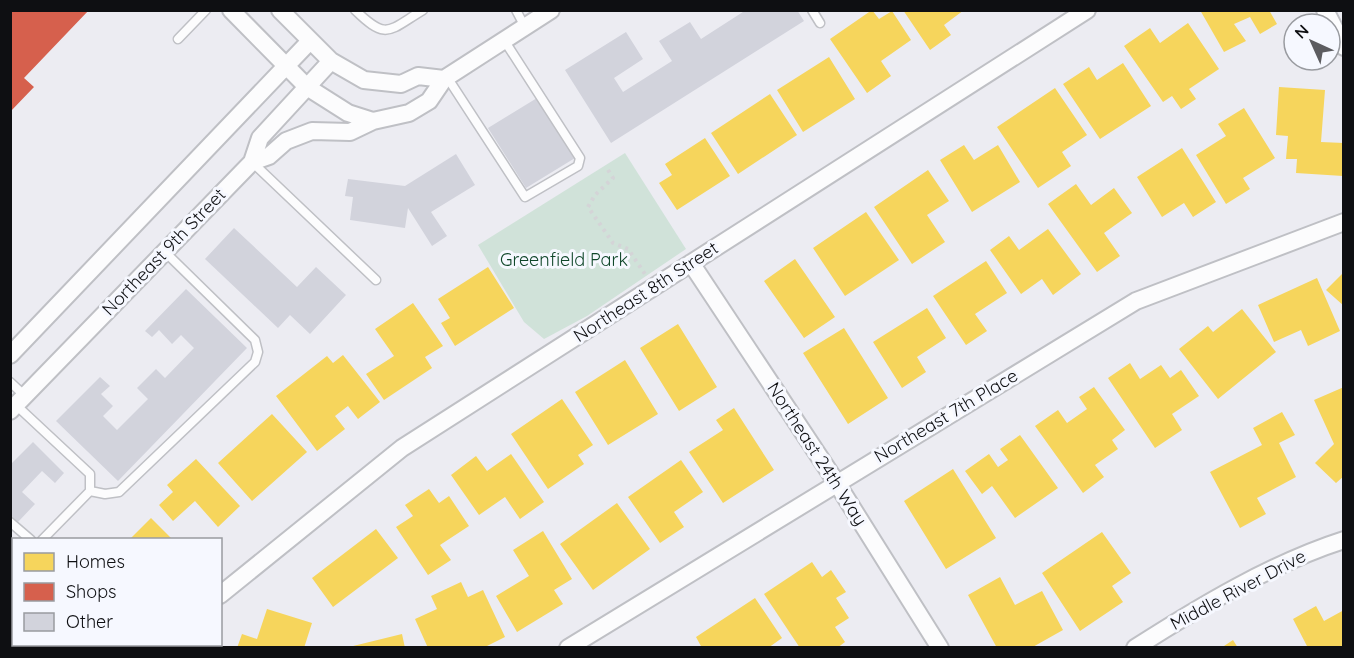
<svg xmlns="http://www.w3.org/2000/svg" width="1354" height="658" font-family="Quicksand,sans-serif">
  <rect width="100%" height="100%" fill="#ececf2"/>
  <path fill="#d0e2d9" d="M625 153 686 249 587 316 544 339 524 322 478 245Z"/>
  <path fill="#f6d55c" d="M872 10 879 19 892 11 911 40 881 61 891 76 867 93 830 39Z
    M903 10H964L944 25 951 35 930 50Z
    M1200 10H1269L1277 24 1260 34 1250 17 1234 24 1246 41 1224 52Z
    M1188 23 1219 69 1189 89 1196 99 1181 109 1172 96 1163 102 1124 46 1150 28 1160 43Z
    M829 57 855 99 803 132 777 90Z
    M1123 63 1151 106 1100 139 1063 84 1089 67 1097 80Z
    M1279 87 1325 90 1321 142 1344 143 1343 176 1296 173 1297 159H1286L1288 136 1276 135Z
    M1055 88 1087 135 1062 152 1071 166 1038 188 997 127Z
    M770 94 797 135 738 174 711 133Z
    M1244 108 1275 158 1243 178 1250 189 1226 204 1196 155 1226 136 1218 124Z
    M705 138 730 176 677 210 659 183 672 175 665 164Z
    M964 145 974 160 998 145 1020 182 972 212 940 160Z
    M1182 148 1216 202 1193 217 1184 203 1162 217 1137 177Z
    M928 170 949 201 927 215 945 242 912 264 874 207Z
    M1076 184 1091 205 1114 188 1132 213 1104 233 1120 256 1097 272 1048 204Z
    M866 212 899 260 845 296 813 248Z
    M1048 229 1081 274 1053 295 1042 279 1021 294 990 250 1009 236 1019 250Z
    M795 259 835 317 804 338 764 281Z
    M986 261 1007 293 975 314 987 331 966 345 933 296Z
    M488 267 514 308 455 346 441 323 450 318 438 299Z
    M1344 272V306L1326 290Z
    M1317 278 1340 331 1308 346 1301 330 1274 342 1258 305Z
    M413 303 443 346 425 357 432 368 384 400 366 374 394 356 375 329Z
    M927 308 946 338 917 357 926 372 902 388 873 342Z
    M1242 309 1276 352 1218 399 1179 349 1208 326 1213 332Z
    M678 324 717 387 679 411 640 348Z
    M844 328 888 398 848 424 803 353Z
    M343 355 380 402 358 419 348 406 335 416 345 429 317 451 276 396 327 356 333 363Z
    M625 360 658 414 608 445 575 392Z
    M1130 363 1140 379 1161 365 1170 378 1181 370 1199 396 1172 414 1182 430 1155 448 1108 378Z
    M1094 387 1125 430 1112 440 1118 449 1095 465 1104 477 1083 493 1035 426 1058 410 1067 423 1087 409 1079 397Z
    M1344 387V476L1336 483 1315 463 1334 444 1314 400Z
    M562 399 593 445 578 455 584 464 548 489 511 434Z
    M734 408 774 470 723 503 689 452 723 430 716 420Z
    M1282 412 1295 435 1279 443 1296 477 1257 498 1266 514 1240 528 1210 472 1262 445 1253 428Z
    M272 414 307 452 252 501 218 463Z
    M1020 435 1058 488 1015 518 992 486 982 494 965 471 989 454 998 467 1008 460 1000 449Z
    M511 454 544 502 520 519 505 497 479 515 451 475 476 456 487 471Z
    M196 459 240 506 218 527 195 501 173 521 159 505 173 492 167 485Z
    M681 460 703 492 674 512 684 527 660 543 628 497Z
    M953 469 996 538 946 569 904 501Z
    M429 489 439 503 449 496 469 526 440 545 451 560 428 575 396 527 413 516 405 505Z
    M617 503 650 549 593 590 560 544Z
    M151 518 173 540H129Z
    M376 529 398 558 333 607 312 578Z
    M543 531 572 579 554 590 563 604 517 632 496 596 529 576 513 550Z
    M1102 532 1131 573 1112 586 1123 602 1080 631 1042 573Z
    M812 562 822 577 831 570 846 592 836 598 849 618 835 627 845 642 837 648H800L764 594Z
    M1000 577 1015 605 1042 591 1063 630 1031 648H997L968 595Z
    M461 582 468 597 483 590 505 637 483 648H428L415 619 437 609 431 596Z
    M755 598 782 638 768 648H702L696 637Z
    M1316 606 1324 621 1344 610V648H1308L1293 619Z
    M267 609 312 623 304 648H237L242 634 257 639Z
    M402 634 405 648H349V647Z
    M14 639V644H51L48 648H10Z
    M1233 640 1238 648H1221Z"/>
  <path fill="#d6604d" d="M10 10H89L24 78 34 87 10 112Z"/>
  <path fill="#d2d3dc" d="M746 10H797L804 21 611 143 565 70 626 32 643 59 614 78 623 92 672 61 659 41 690 22 701 39Z
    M537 98 575 158 526 188 488 128Z
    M456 154 475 185 431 212 447 236 432 246 408 208 405 228 350 220 353 197 345 196 348 179 405 186Z
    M234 228 297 287 316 267 346 295 310 334 290 315 278 328 205 259Z
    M186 289 247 348 118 481 56 421 100 377 110 386 101 394 113 406 103 416 117 430 148 399 137 388 156 369 165 378 194 348 181 335 172 344 159 330 152 337 145 331Z
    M33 442 64 473 55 483 42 471 22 492 35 504 18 522 10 515V465Z"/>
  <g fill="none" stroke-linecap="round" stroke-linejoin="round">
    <defs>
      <path id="lane" d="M355 10C387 41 388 31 423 10
        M516 10 525 27
        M812 10 820 23
        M178 39 206 10
        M447 77 525 197 578 166 580 158 504 40
        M252 162 376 280
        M10 382 25 396
        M16 405 90 474V491L105 494 119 492 255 362 258 352 255 340 165 252
        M10 522 31 540
        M42 540 90 491"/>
      <path id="street" d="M231 10 307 87 348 113 373 121 409 113 429 101 444 79 551 10
        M280 10 331 61 364 80 401 84 418 76 444 79
        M1325 10 1344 47
        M252 162 269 156 286 141 312 131 350 132 373 121
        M691 263 836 482 940 648
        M10 355 310 41
        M10 411 252 162 260 138 331 61
        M220 595 402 448 1087 10
        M156 648 160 644
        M568 648 1136 301 1344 222
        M1135 648C1199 607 1272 563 1344 540"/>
    </defs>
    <use href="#lane" stroke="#bfc0c5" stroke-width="11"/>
    <use href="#street" stroke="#bfc0c5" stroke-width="20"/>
    <path stroke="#d4d4d7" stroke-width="4" stroke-dasharray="3 4.5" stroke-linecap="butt" d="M608 170 613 178 595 195 588 207 613 243 628 249 645 274"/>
    <use href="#lane" stroke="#fcfcfd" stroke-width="8"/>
    <use href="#street" stroke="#fcfcfd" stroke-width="16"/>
  </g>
  <g text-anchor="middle" stroke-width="6" stroke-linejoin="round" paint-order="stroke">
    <g font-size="18" fill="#0e0f12" stroke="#f6f8ff">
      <text transform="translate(164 252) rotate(-46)" y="6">Northeast 9th Street</text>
      <text transform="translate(646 292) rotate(-33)" y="6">Northeast 8th Street</text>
      <text transform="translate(946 416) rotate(-31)" y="6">Northeast 7th Place</text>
      <text transform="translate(817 454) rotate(57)" y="6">Northeast 24th Way</text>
      <text transform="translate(1238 590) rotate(-28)" y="6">Middle River Drive</text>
    </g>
    <g font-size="18" fill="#10472a" stroke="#f6f8ff">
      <text x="564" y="266">Greenfield Park</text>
    </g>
  </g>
  <rect width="1354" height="658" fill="none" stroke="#0e0f12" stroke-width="24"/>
  <rect x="12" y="538" width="210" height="108" fill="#f6f8ff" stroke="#999ba0" stroke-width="1.5"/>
  <rect x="24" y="553" width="30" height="18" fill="#f6d55c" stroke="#999ba0" stroke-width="1.5"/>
  <text x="66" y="568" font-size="18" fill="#0e0f12">Homes</text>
  <rect x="24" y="583" width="30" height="18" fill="#d6604d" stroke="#999ba0" stroke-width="1.5"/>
  <text x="66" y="598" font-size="18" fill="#0e0f12">Shops</text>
  <rect x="24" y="613" width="30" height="18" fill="#d2d3dc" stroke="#999ba0" stroke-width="1.5"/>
  <text x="66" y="628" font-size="18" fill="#0e0f12">Other</text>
  <g transform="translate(1312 42) rotate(315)"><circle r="28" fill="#f6f8ff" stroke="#999ba0" stroke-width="1.5"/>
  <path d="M0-4.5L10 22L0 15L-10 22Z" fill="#5c5c60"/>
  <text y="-9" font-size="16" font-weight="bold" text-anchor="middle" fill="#0e0f12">N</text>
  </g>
</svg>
